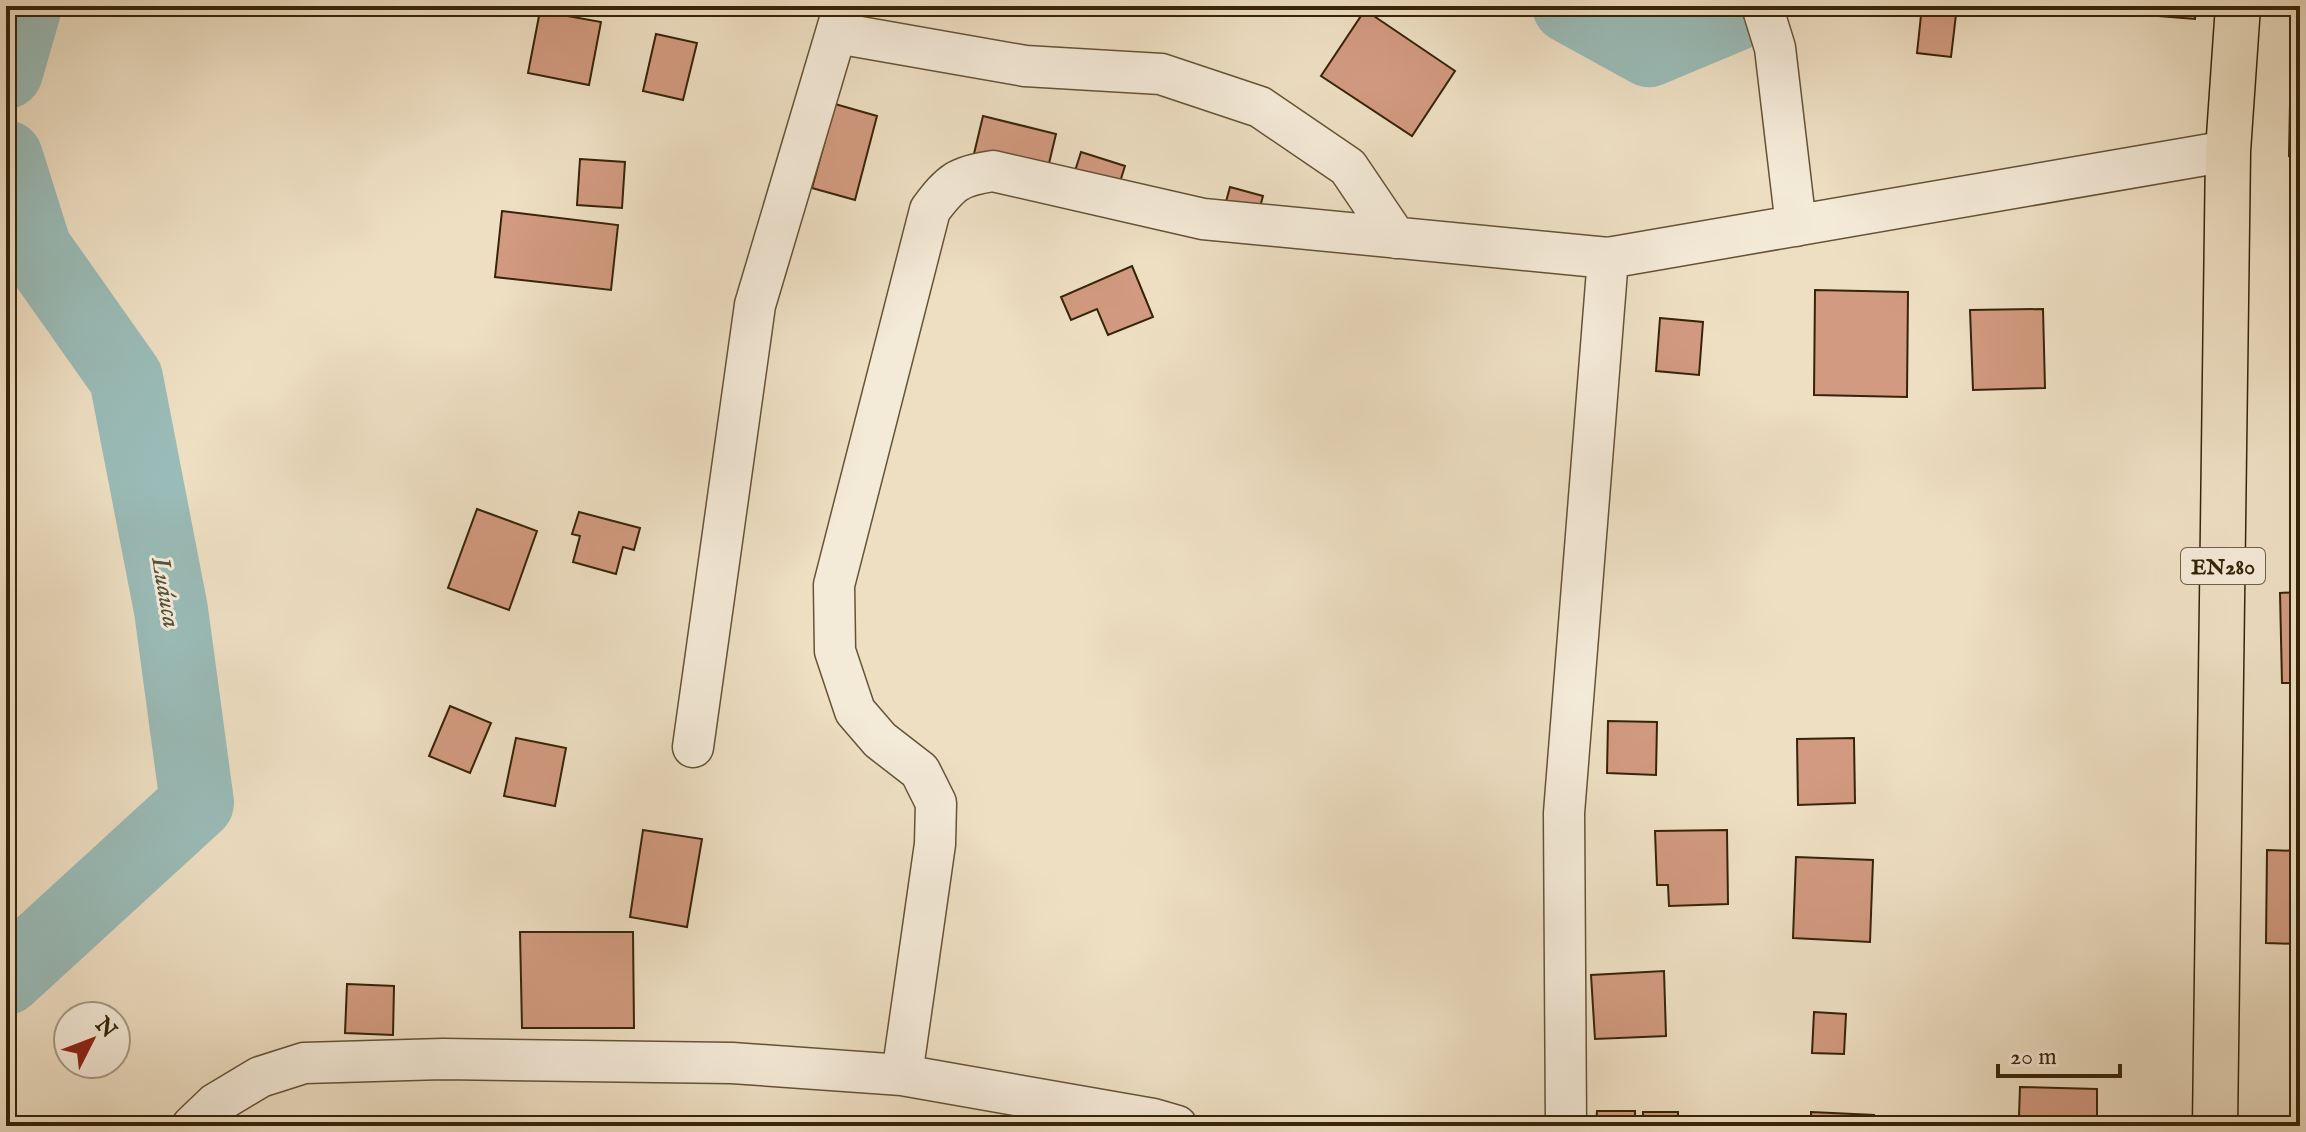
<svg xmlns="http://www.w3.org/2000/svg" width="2306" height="1132" font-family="'IM FELL English',serif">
  <rect width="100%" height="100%" fill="#eedfc3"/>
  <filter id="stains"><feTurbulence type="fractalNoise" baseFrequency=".0025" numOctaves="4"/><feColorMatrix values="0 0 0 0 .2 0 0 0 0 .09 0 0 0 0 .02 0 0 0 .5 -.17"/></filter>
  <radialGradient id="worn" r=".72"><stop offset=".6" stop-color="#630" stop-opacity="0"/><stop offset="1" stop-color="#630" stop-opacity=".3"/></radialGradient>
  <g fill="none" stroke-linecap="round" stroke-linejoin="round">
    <path stroke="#9abcb8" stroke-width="74" d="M1569 6 1649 50 1735 14 1741 6
      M6 72 25 6
      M6 157 35 249 126 378 171 610 197 803 6 978"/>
  </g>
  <path fill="#d29a80" stroke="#372406" stroke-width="2" d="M1922 6H1957L1951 57 1917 53Z
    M2083 6H2196L2195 19 2083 10Z
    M1365 10 1455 71 1412 136 1321 76Z
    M540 11 601 22 589 85 528 73Z
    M656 34 697 43 683 100 643 91Z
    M2291 53H2300V157L2289 156Z
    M835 104 877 116 855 200 812 188Z
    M983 116 1056 134 1041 197 968 179Z
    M1081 152 1125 166 1109 217 1065 203Z
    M580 159 625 162 622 208 577 205Z
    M1230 187 1263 196 1250 244 1217 235Z
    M502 211 618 225 611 290 495 277Z
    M1132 266 1153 317 1108 335 1097 309 1071 320 1061 297Z
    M1815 290 1908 292 1907 397 1814 395Z
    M2043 309 2045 388 1973 390 1970 310Z
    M1660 318 1703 322 1699 375 1656 371Z
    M477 509 537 531 509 610 448 588Z
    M579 512 640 528 634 550 623 547 616 574 573 562 580 536 572 534Z
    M2300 592V683H2282L2280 593Z
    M450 706 491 723 470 773 429 756Z
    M1608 721 1657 722 1656 775 1607 773Z
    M516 738 566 748 555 806 504 796Z
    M1854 738 1855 803 1798 805 1797 739Z
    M643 830 702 839 687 927 630 917Z
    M1727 830 1728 904 1669 906 1668 885H1657L1655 831Z
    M2267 850 2300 851V944L2266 943Z
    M1796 857 1873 860 1870 942 1793 938Z
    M520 932H633L634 1028H522Z
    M1664 971 1666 1036 1595 1039 1591 975Z
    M347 984 394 986 393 1035 345 1033Z
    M1814 1012 1846 1014 1844 1054 1812 1053Z
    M2020 1087 2097 1089V1126H2043V1117L2019 1116Z
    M1597 1111H1635V1126H1596Z
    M1643 1112H1678V1126H1643Z
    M1811 1112 1874 1115 1873 1126H1811Z
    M488 1116 540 1118 539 1126H488Z
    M411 1120 462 1126H410Z"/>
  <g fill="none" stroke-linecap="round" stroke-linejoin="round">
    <defs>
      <path id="minor" d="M1762 6 1775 48 1796 226
        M837 33 1025 66 1161 74 1260 107 1348 167 1396 238
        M693 747 755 305 844 6
        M902 1075 935 844 936 803 920 771 880 740 855 711 835 651 834 585 930 210C951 182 958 176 993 171L1203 219 1608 258
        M192 1126 215 1104 260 1077 304 1063 443 1059 732 1063 902 1075 1153 1119 1177 1126
        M1566 1126 1564 813 1608 258 2228 151"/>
      <path id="primary" d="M2215 1126 2228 151 2238 6"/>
    </defs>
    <use href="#minor" stroke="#655335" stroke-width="43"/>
    <use href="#primary" stroke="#372406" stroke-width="47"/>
    <use href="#minor" stroke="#f4ead8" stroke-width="40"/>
    <use href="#primary" stroke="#eedfc3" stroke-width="44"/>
  </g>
  <g text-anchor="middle" stroke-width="6" stroke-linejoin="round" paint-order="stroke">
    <rect fill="#f4ead8" stroke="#705f45" stroke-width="2" x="2181" y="548" width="84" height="36" rx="6"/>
    <g font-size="22" font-weight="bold" fill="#372406">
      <text x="2223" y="574">EN280</text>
    </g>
    <g font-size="26" font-style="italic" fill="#55523b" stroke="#f4ead8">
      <text transform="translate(167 592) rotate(80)" y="9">Luáuca</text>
    </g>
  </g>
  <rect width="2306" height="1132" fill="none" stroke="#eedfc3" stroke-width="32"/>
  <rect x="8" y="8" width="2290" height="1116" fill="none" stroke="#372406" stroke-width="4"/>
  <rect x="16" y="16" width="2274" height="1100" fill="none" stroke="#372406" stroke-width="2"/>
  <g transform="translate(92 1040) rotate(48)"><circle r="38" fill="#f4ead8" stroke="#a89b84" stroke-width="2"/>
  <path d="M0-6L14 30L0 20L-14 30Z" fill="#8f2418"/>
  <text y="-12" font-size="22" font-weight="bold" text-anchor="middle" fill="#372406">N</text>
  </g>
  <path d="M1998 1064v12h122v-12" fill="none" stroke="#372406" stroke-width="4"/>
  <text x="2010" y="1064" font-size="24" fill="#372406" stroke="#f4ead8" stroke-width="6" paint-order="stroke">20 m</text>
  <rect width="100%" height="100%" filter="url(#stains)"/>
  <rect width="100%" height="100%" fill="url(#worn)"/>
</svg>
